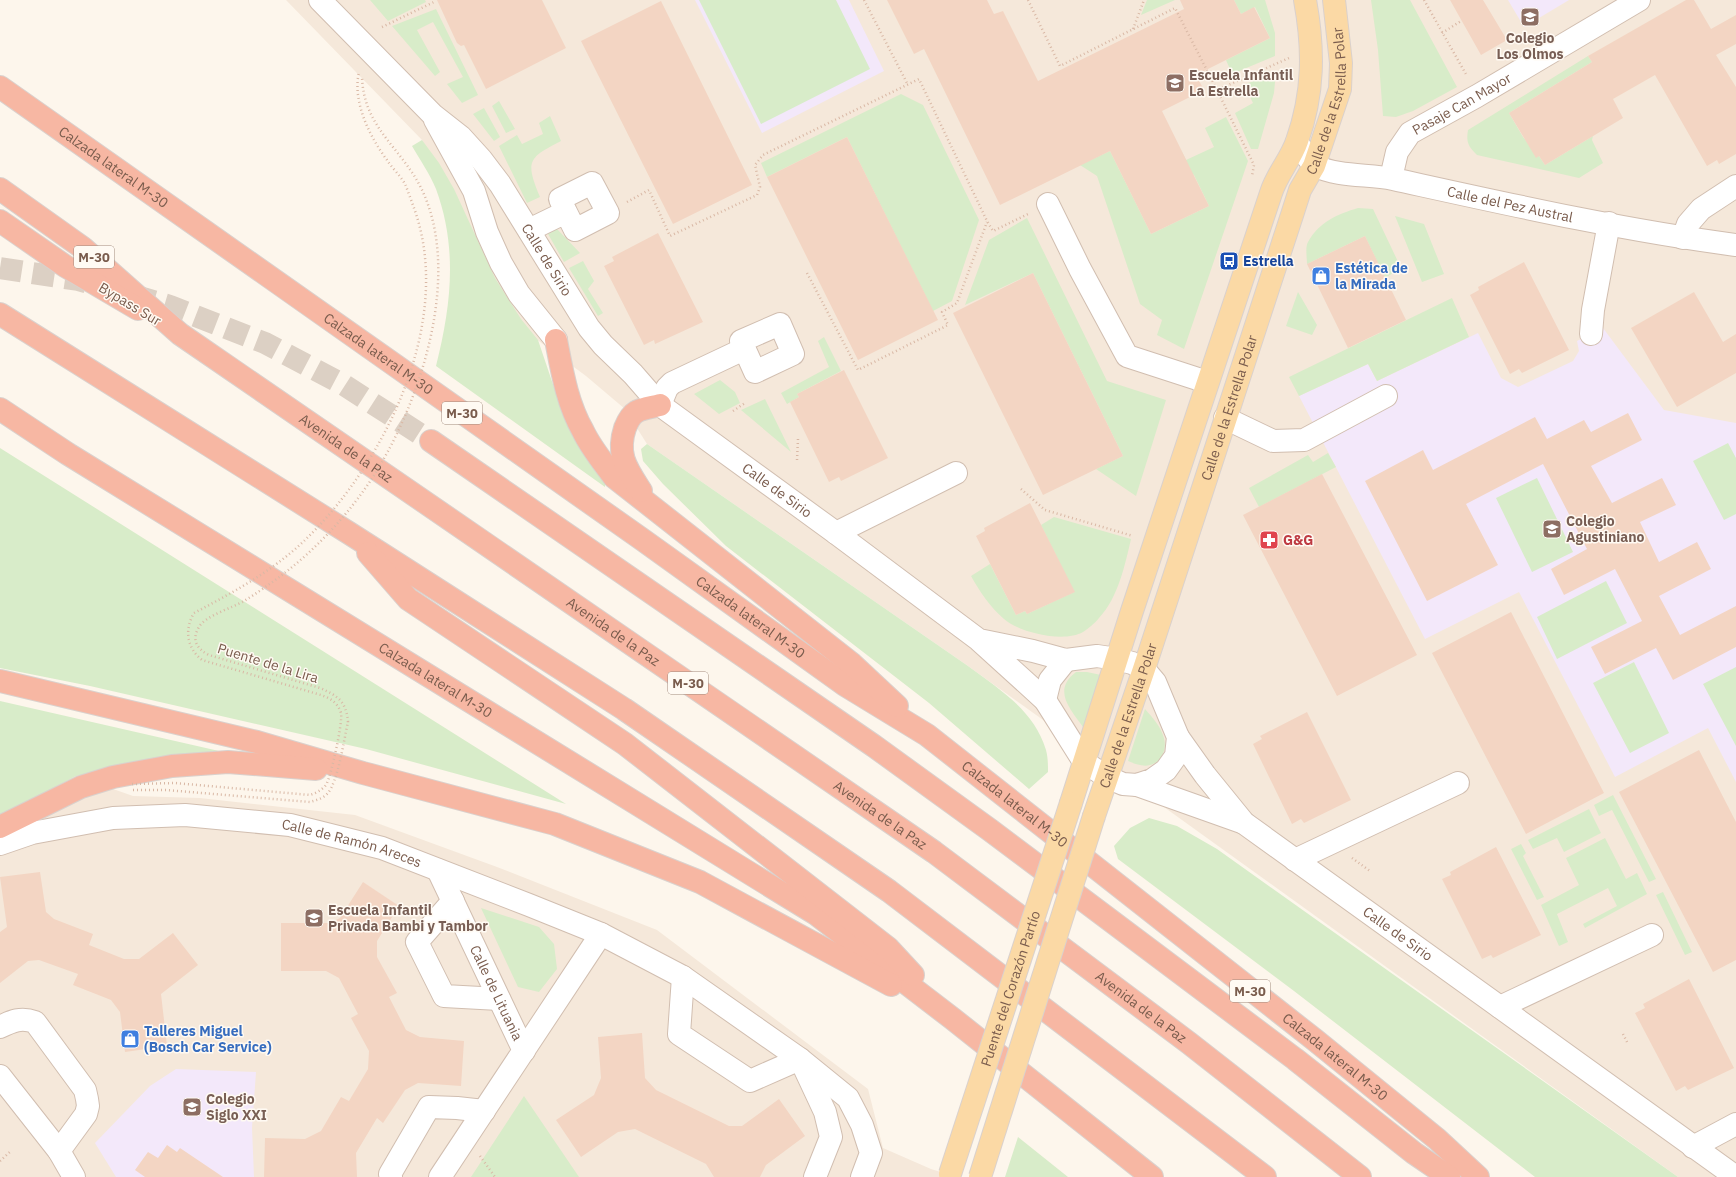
<svg xmlns="http://www.w3.org/2000/svg" width="1736" height="1177" font-family="'IBM Plex Sans',sans-serif">
  <rect width="100%" height="100%" fill="#fdf6ec"/>
  <path fill="#f5e8da" d="M286 0H1736V1177H1678L968 666 647 444 625 409 586 376 528 333 494 284 460 206 422 140Z
    M76 776 133 796 200 798 355 815 497 867 657 930 868 1089 883 1148 931 1169 957 1177H0V816Z"/>
  <path fill="#f3e8fa" d="M695 0H849L884 71 762 133Z
    M1508 0H1569L1524 27Z
    M1603 328 1664 410 1736 423V782L1708 728 1615 777 1519 592 1425 639 1299 396 1368 364 1377 381 1478 333 1501 378 1518 387 1573 361 1579 351 1577 341Z
    M176 1069 256 1072 252 1128 254 1177H116L95 1143 150 1086Z"/>
  <path fill="#d8ecc9" d="M370 0H425L426 2 388 21Z
    M699 0H836L870 69 761 124Z
    M1147 0H1175L1141 15Z
    M1234 0H1265L1275 33V56L1232 74 1226 60 1270 38 1255 7 1241 14Z
    M1371 0H1410L1457 87 1413 111 1396 117 1383 116 1378 50Z
    M436 9 478 95 462 103 447 84 463 77 433 22 417 30 440 72 435 76 392 26Z
    M1588 56 1592 62 1509 113 1523 137 1539 156 1545 165 1593 136 1592 140 1603 163 1579 178 1477 155C1468 146 1466 142 1468 130Z
    M1276 71 1274 93 1258 149H1251L1235 113 1253 103 1244 85Z
    M901 94 923 105 979 220 952 301 933 311 847 137 767 177 761 163Z
    M499 101 515 129 506 133 492 106Z
    M484 108 500 137 494 141 473 114Z
    M550 116 561 141C528 158 525 161 540 197L527 203 499 146 517 135 522 144 543 134 539 123Z
    M1226 117 1248 161 1184 349 1157 335 1162 320 1140 304 1097 176 1080 165 1110 151 1151 234 1209 206 1194 175 1168 160 1182 152 1186 160 1214 147 1205 128Z
    M422 140 439 163 454 189 495 278 521 319 538 340 564 417 581 450 605 483V487L436 366C451 306 458 249 436 189 430 174 420 160 412 146Z
    M1358 208 1373 209 1401 268 1385 278 1365 236 1307 264C1307 258 1305 247 1308 242 1319 222 1338 214 1358 208Z
    M1395 216 1424 224 1444 274 1422 282Z
    M1027 218 1107 381 1166 400 1136 496 1096 469 1123 456 1033 273 965 305 989 240Z
    M557 229 580 253 564 262 548 234Z
    M583 261 594 281 588 289 603 313 598 316 569 268Z
    M1298 292 1317 325 1312 335 1286 326Z
    M1452 298 1469 337 1377 381 1368 364 1299 396 1289 377Z
    M824 337 841 371 797 394 799 397 787 404 781 393 829 367 818 341Z
    M720 380 735 392 740 403 719 414 694 394Z
    M765 399 791 452 741 410Z
    M1728 443 1736 458V514L1724 520 1693 461Z
    M647 444 968 666C1000 690 1034 710 1046 750 1048 757 1048 765 1048 772L1029 789 929 703 726 546 663 484 643 461 641 449Z
    M0 448 566 804 366 749 90 686 0 668Z
    M1328 453 1336 467 1259 507 1249 488 1308 455 1313 462Z
    M1537 478 1573 552 1532 572 1496 498Z
    M1054 517 1131 539C1125 565 1118 598 1099 618 1095 623 1088 629 1083 632 1064 643 1020 633 1004 619 990 607 980 592 971 576L990 564 1016 615 1025 611 1027 614 1074 592 1041 525Z
    M1606 581 1627 623 1557 659 1537 617Z
    M1634 662 1669 733 1630 753 1593 683Z
    M1736 667V746L1703 684Z
    M1076 672H1087L1101 675 1083 727C1070 709 1052 690 1076 672Z
    M0 701 219 751 76 776 0 816Z
    M1145 709C1153 718 1161 727 1164 738 1167 749 1162 762 1150 765 1143 767 1135 764 1128 761Z
    M1613 795 1656 879 1649 882 1612 810 1599 816 1594 805Z
    M1589 809 1601 833 1564 852 1557 838 1533 849 1528 840Z
    M1149 818 1177 826 1217 849 1678 1177H1535L1294 991 1118 859 1114 846 1130 828Z
    M1605 838 1626 879 1637 873 1647 894 1585 928 1583 924 1617 906 1608 888 1557 914 1568 942 1559 946 1541 905 1579 885 1566 858Z
    M1521 844 1526 853 1523 856 1544 897 1537 900 1511 849Z
    M1663 892 1692 952 1685 955 1656 895Z
    M481 908 539 927 554 944 557 969 539 992 518 987Z
    M524 1096 579 1177H471Z
    M1018 1137 1068 1177H1005Z"/>
  <path fill="#f3d5c3" d="M437 0H542L566 48 486 89 464 45 461 46 457 43Z
    M887 0H987L994 14 1003 11 1038 81 1184 9 1180 0H1234L1241 14 1254 7 1270 38 1196 75 1204 90 1162 111 1209 206 1151 234 1110 151 1000 205 924 49 914 54Z
    M1450 0H1483L1507 40 1481 55Z
    M1686 0H1694L1711 29 1736 15V44L1716 55 1736 87V154L1719 164 1717 160 1707 166 1655 75 1613 99 1623 118 1545 165 1539 156 1536 158 1509 113 1592 62 1588 56Z
    M661 1 752 185 673 224 581 41Z
    M847 137 938 320 858 360 767 177Z
    M658 233 703 322 655 344 654 340 644 345 604 266 614 261 612 257Z
    M1365 236 1406 320 1348 348 1307 264Z
    M1524 262 1569 350 1522 373 1519 369 1510 374 1470 295 1479 290 1478 287Z
    M1033 273 1123 456 1043 495 953 313Z
    M1694 292 1723 342 1736 334V373L1677 407 1631 328Z
    M844 370 888 458 841 481 839 477 829 482 790 402 799 397 797 394Z
    M1628 413 1642 440 1591 466 1612 503 1662 478 1676 505 1640 522 1659 562 1697 542 1711 569 1659 596 1680 635 1736 606V647L1673 680 1656 648 1605 674 1591 647 1642 621 1615 569 1564 595 1551 569 1587 549 1543 464 1466 504 1498 565 1427 601 1365 481 1423 450 1433 470 1535 417 1547 439 1584 420 1591 432Z
    M1322 474 1417 655 1337 696 1243 515Z
    M1030 503 1075 592 1027 614 1025 611 1016 615 976 536 985 531 984 528Z
    M1511 612 1604 793 1526 834 1432 653Z
    M1307 712 1351 800 1304 823 1301 819 1292 824 1253 744 1262 739 1260 736Z
    M1699 750 1736 822V960L1713 972 1619 792Z
    M1496 847 1541 935 1493 958 1491 955 1482 959 1442 879 1451 875 1450 872Z
    M40 872 46 912 54 919 93 934 89 945 124 959H139L173 933 198 965 161 994 167 1046 125 1052 120 1012 111 1000 73 985 78 974 39 960 28 961 0 983V932L7 927 0 877Z
    M363 882 399 906 377 941V957L397 993 389 997 406 1030 420 1037 464 1041 461 1086 418 1083 405 1090 383 1123 377 1118 356 1153 357 1177H264L265 1138 305 1139 321 1131 341 1097 349 1101 368 1069 369 1051 351 1018 358 1014 339 978 326 971H281V923H330L340 918Z
    M1689 979 1734 1068 1688 1090 1685 1086 1676 1091 1635 1013 1645 1008 1643 1004Z
    M642 1033 645 1078 656 1090 729 1126H742L779 1099 805 1136 766 1165 760 1177H714L706 1164 635 1129 618 1132 581 1157 556 1120 594 1095 601 1078 598 1037Z
    M167 1145 177 1152 180 1148 223 1177H145L135 1170 148 1152 158 1158Z"/>
  <g fill="none" stroke-linecap="round" stroke-linejoin="round">
    <path stroke="#dcd0c4" stroke-width="22" stroke-dasharray="22 11" stroke-linecap="butt" d="M0 268 78 280 92 284
      M133 295 170 306 265 343 344 385 431 441"/>
    <defs>
      <g id="minor">
        <path id="s1" d="M320 0 433 115 461 137 481 159 500 184 589 328 603 345 633 374 660 405 836 533 979 640 1045 700 1084 762 1107 777 1123 784 1137 785 1152 780 1166 770 1176 756 1178 737 1155 682 1144 669 1132 663 1117 659 1097 656 1066 660 1033 651 979 640"/>
        <path d="M435 120 474 191 487 232 501 263 519 294 556 340"/>
        <path id="s2" d="M1297 142C1301 148 1310 163 1316 166 1338 177 1369 174 1393 179 1507 204 1621 230 1736 245"/>
        <path id="s3" d="M1391 178 1397 152 1410 133 1477 96 1639 0"/>
        <path d="M1048 204 1080 269 1127 356 1207 382"/>
        <path d="M529 230 566 212 560 199 592 183 608 213 575 230 566 212"/>
        <path d="M1683 238 1688 224 1701 209 1736 186"/>
        <path d="M780 324 793 354 755 372 741 341Z"/>
        <path d="M1591 334 1593 310 1609 223"/>
        <path d="M660 405 667 388 672 383 744 349"/>
        <path d="M1225 418 1273 441 1304 440 1386 396"/>
        <path d="M836 533 956 473"/>
        <path d="M1045 700 1050 680 1066 660"/>
        <path id="s4" d="M1178 737 1205 775 1244 823 1736 1177"/>
        <path d="M1137 785 1244 823"/>
        <path id="s5" d="M0 844 32 833 113 818 185 815 290 825 382 848 529 905 601 934 683 977 800 1059 848 1098 862 1125 871 1153 862 1177"/>
        <path d="M1295 860 1458 783"/>
        <path id="s6" d="M438 870 524 1051"/>
        <path d="M453 901 417 942 444 996 499 999"/>
        <path d="M683 977 679 1034 750 1081 800 1059"/>
        <path d="M1500 1007 1652 935"/>
        <path d="M0 1027C12 1021 21 1017 35 1022L85 1090 87 1099 88 1106 86 1114 59 1151"/>
        <path d="M803 1065 825 1112 831 1137 815 1177"/>
        <path d="M0 1076 59 1151 74 1177"/>
        <path d="M1693 1147 1736 1124"/>
        <path d="M391 1177 390 1174 429 1107 457 1108 484 1111"/>
        <path d="M440 1177 601 934"/>
      </g>
      <g id="major">
        <path d="M1071 803 1132 611 1271 193C1277 174 1291 159 1297 141 1314 93 1314 49 1305 0"/>
        <path id="s7" d="M1094 816 1144 669 1293 212 1300 190 1314 166 1340 89 1341 63 1334 0"/>
      </g>
      <g id="highway">
        <path id="s8" d="M0 87 643 540 845 685 927 735 1315 1040 1437 1139 1478 1177"/>
        <path id="s9" d="M0 189 83 248 180 334 934 852 1189 1043 1360 1177"/>
        <path d="M0 221 65 266 138 309"/>
        <path d="M0 314 349 533 624 709 889 891 1265 1177"/>
        <path d="M556 340C562 371 567 403 583 431 591 448 603 462 614 477L852 664 897 706"/>
        <path id="s10" d="M0 409 68 454 816 914 953 1019 1152 1177"/>
        <path d="M431 441 874 746 990 830 1295 1059 1414 1153 1449 1177"/>
        <path d="M641 491C627 469 616 455 625 428 627 423 631 415 636 412 642 408 653 407 660 405"/>
        <path d="M368 553 408 599 625 744 888 948 913 975"/>
        <path d="M0 681 257 742 363 773 555 824 700 882 891 985"/>
        <path d="M0 827 81 787 113 777 172 766 228 762 316 769"/>
      </g>
    </defs>
    <use href="#minor" stroke="#d1beb0" stroke-width="24"/>
    <use href="#major" stroke="#dad1cd" stroke-width="24"/>
    <use href="#highway" stroke="#dad1cd" stroke-width="24"/>
    <path stroke="#d9b8a5" stroke-width="2.5" stroke-dasharray="1 3" stroke-linecap="butt" d="M864 0 908 85
      M1028 0 1060 66 1175 8 1217 90 1289 58
      M1424 0 1467 76
      M382 27 434 2
      M1133 29 1144 0
      M1442 33 1461 21
      M1217 90 1254 165 1252 176
      M627 202 649 190 670 236 757 195 760 187 755 165 763 155 919 79 987 221 993 231 1028 214
      M807 273 858 370 948 325 942 312 957 303 987 222
      M733 411 745 403
      M797 460 798 439
      M1021 489 1045 510 1133 536
      M1352 858 1370 871
      M1623 1034 1628 1044
      M480 1156 495 1177
      M0 1161 11 1151"/>
    <use href="#minor" stroke="#fff" stroke-width="22"/>
    <use href="#major" stroke="#fbd9a5" stroke-width="22"/>
    <use href="#highway" stroke="#f7b7a3" stroke-width="22"/>
    <defs>
      <g id="major-bridge">
        <path id="s11" d="M950 1174 1071 803"/>
        <path d="M980 1177 1094 816"/>
      </g>
    </defs>
    <use href="#major-bridge" stroke="#dad1cd" stroke-width="24" stroke-linecap="butt"/>
    <path stroke="#d9b8a5" stroke-width="2.5" stroke-dasharray="1 3" stroke-linecap="butt" d="M132 784 175 783 310 795C316 793 322 790 326 785 331 777 343 722 341 713 338 703 330 698 321 695L202 660C187 648 184 630 194 613 232 593 271 572 303 542 385 464 455 321 414 208 411 200 408 191 405 184 400 175 392 168 387 160 370 137 352 102 359 72
      M133 790H166L310 802C316 800 322 799 327 794 338 783 344 739 348 722 346 701 338 696 320 688L209 655C197 649 191 640 199 627 205 616 232 608 244 601 257 593 270 584 282 575 315 550 345 518 369 483 421 405 468 264 415 177 393 142 363 122 362 76"/>
    <use href="#major-bridge" stroke="#fbd9a5" stroke-width="22"/>
  </g>
  <defs>
    <symbol id="school-square" viewBox="-11 -11 22 22"><rect x="-9" y="-9" width="18" height="18" rx="4" fill="#8d6e63" stroke="#fffaf3"/><path d="M0-5L7-2L0 1L-7-2ZM-4 1L0 2.5L4 1V4Q0 6-4 4Z" fill="#fff"/></symbol>
    <symbol id="bus-square" viewBox="-11 -11 22 22"><rect x="-9" y="-9" width="18" height="18" rx="4" fill="#1a4fb4" stroke="#fffaf3"/><path d="M-5-6H5V4H4V6H2V4H-2V6H-4V4H-5ZM-3.5-4V0h7V-4ZM-3.5 1.2v1.5H-2V1.2ZM2 1.2v1.5H3.5V1.2Z" fill="#fff"/></symbol>
    <symbol id="shop-square" viewBox="-11 -11 22 22"><rect x="-9" y="-9" width="18" height="18" rx="4" fill="#3f7fe0" stroke="#fffaf3"/><path d="M-5-2.5h2.3a2.7 3.5 0 0 1 5.4 0H5L5.5 6h-11ZM-1.5-2.5h3a1.5 2.3 0 0 0-3 0Z" fill="#fff"/></symbol>
    <symbol id="pharmacy-square" viewBox="-11 -11 22 22"><rect x="-9" y="-9" width="18" height="18" rx="4" fill="#e0444e" stroke="#fffaf3"/><path d="M-2-6h4v4h4v4h-4v4h-4v-4h-4v-4h4Z" fill="#fff"/></symbol>
  </defs>
  <g fill-rule="evenodd">
    <use href="#school-square" x="1519" y="6" width="22" height="22"/>
    <use href="#school-square" x="1164" y="72" width="22" height="22"/>
    <use href="#bus-square" x="1218" y="250" width="22" height="22"/>
    <use href="#shop-square" x="1310" y="265" width="22" height="22"/>
    <use href="#school-square" x="1541" y="518" width="22" height="22"/>
    <use href="#pharmacy-square" x="1258" y="529" width="22" height="22"/>
    <use href="#school-square" x="303" y="907" width="22" height="22"/>
    <use href="#shop-square" x="119" y="1028" width="22" height="22"/>
    <use href="#school-square" x="181" y="1096" width="22" height="22"/>
  </g>
  <g text-anchor="middle" stroke-width="3" stroke-linejoin="round" paint-order="stroke">
    <g fill="#fffaf3" stroke="#a28b7f" stroke-width="1">
      <rect x="74" y="246" width="40" height="22" rx="3"/>
      <rect x="442" y="402" width="40" height="22" rx="3"/>
      <rect x="668" y="672" width="40" height="22" rx="3"/>
      <rect x="1230" y="980" width="40" height="22" rx="3"/>
    </g>
    <g font-size="13" font-weight="bold" fill="#7a5c4d">
      <text x="94" y="262">M-30</text>
      <text x="462" y="418">M-30</text>
      <text x="688" y="688">M-30</text>
      <text x="1250" y="996">M-30</text>
    </g>
    <g font-size="14" font-weight="bold" fill="#785e54" stroke="#fffaf3" text-anchor="start">
      <text x="1530" y="43" text-anchor="middle">Colegio<tspan x="1530" dy="16">Los Olmos</tspan></text>
      <text x="1189" y="80">Escuela Infantil<tspan x="1189" dy="16">La Estrella</tspan></text>
      <text x="1566" y="526">Colegio<tspan x="1566" dy="16">Agustiniano</tspan></text>
      <text x="328" y="915">Escuela Infantil<tspan x="328" dy="16">Privada Bambi y Tambor</tspan></text>
      <text x="206" y="1104">Colegio<tspan x="206" dy="16">Siglo XXI</tspan></text>
    </g>
    <g font-size="14" fill="#7a5c4d" stroke="#fffaf3">
      <text dy="5" stroke="none"><textPath href="#s7" startOffset="754">Calle de la Estrella Polar</textPath></text>
      <text dy="5" stroke="none"><textPath href="#s3" startOffset="109">Pasaje Can Mayor</textPath></text>
      <text dy="5" stroke="none"><textPath href="#s8" startOffset="139">Calzada lateral M-30</textPath></text>
      <text dy="5" stroke="none"><textPath href="#s2" startOffset="229">Calle del Pez Austral</textPath></text>
      <text dy="5" stroke="none"><textPath href="#s1" startOffset="347">Calle de Sirio</textPath></text>
      <text transform="translate(130 304) rotate(31)" y="5">Bypass Sur</text>
      <text dy="5" stroke="none"><textPath href="#s8" startOffset="463">Calzada lateral M-30</textPath></text>
      <text dy="5" stroke="none"><textPath href="#s7" startOffset="430">Calle de la Estrella Polar</textPath></text>
      <text dy="5" stroke="none"><textPath href="#s9" startOffset="433">Avenida de la Paz</textPath></text>
      <text dy="5" stroke="none"><textPath href="#s1" startOffset="677">Calle de Sirio</textPath></text>
      <text dy="5" stroke="none"><textPath href="#s8" startOffset="919">Calzada lateral M-30</textPath></text>
      <text dy="5" stroke="none"><textPath href="#s9" startOffset="757">Avenida de la Paz</textPath></text>
      <text transform="translate(268 663) rotate(17)" y="5">Puente de la Lira</text>
      <text dy="5" stroke="none"><textPath href="#s10" startOffset="513">Calzada lateral M-30</textPath></text>
      <text dy="5" stroke="none"><textPath href="#s7" startOffset="106">Calle de la Estrella Polar</textPath></text>
      <text dy="5" stroke="none"><textPath href="#s8" startOffset="1243">Calzada lateral M-30</textPath></text>
      <text dy="5" stroke="none"><textPath href="#s9" startOffset="1081">Avenida de la Paz</textPath></text>
      <text dy="5" stroke="none"><textPath href="#s5" startOffset="358">Calle de Ramón Areces</textPath></text>
      <text dy="5" stroke="none"><textPath href="#s4" startOffset="298">Calle de Sirio</textPath></text>
      <text dy="5" stroke="none"><textPath href="#s11" startOffset="195">Puente del Corazón Partío</textPath></text>
      <text dy="5" stroke="none"><textPath href="#s6" startOffset="136">Calle de Lituania</textPath></text>
      <text dy="5" stroke="none"><textPath href="#s9" startOffset="1405">Avenida de la Paz</textPath></text>
      <text dy="5" stroke="none"><textPath href="#s8" startOffset="1651">Calzada lateral M-30</textPath></text>
    </g>
    <g font-size="14" font-weight="bold" fill="#164399" stroke="#fffaf3" text-anchor="start">
      <text x="1243" y="266">Estrella</text>
    </g>
    <g font-size="14" font-weight="bold" fill="#366cbe" stroke="#fffaf3" text-anchor="start">
      <text x="1335" y="273">Estética de<tspan x="1335" dy="16">la Mirada</tspan></text>
      <text x="144" y="1036">Talleres Miguel<tspan x="144" dy="16">(Bosch Car Service)</tspan></text>
    </g>
    <g font-size="14" font-weight="bold" fill="#be3a42" stroke="#fffaf3" text-anchor="start">
      <text x="1283" y="545">G&amp;G</text>
    </g>
  </g>
</svg>
